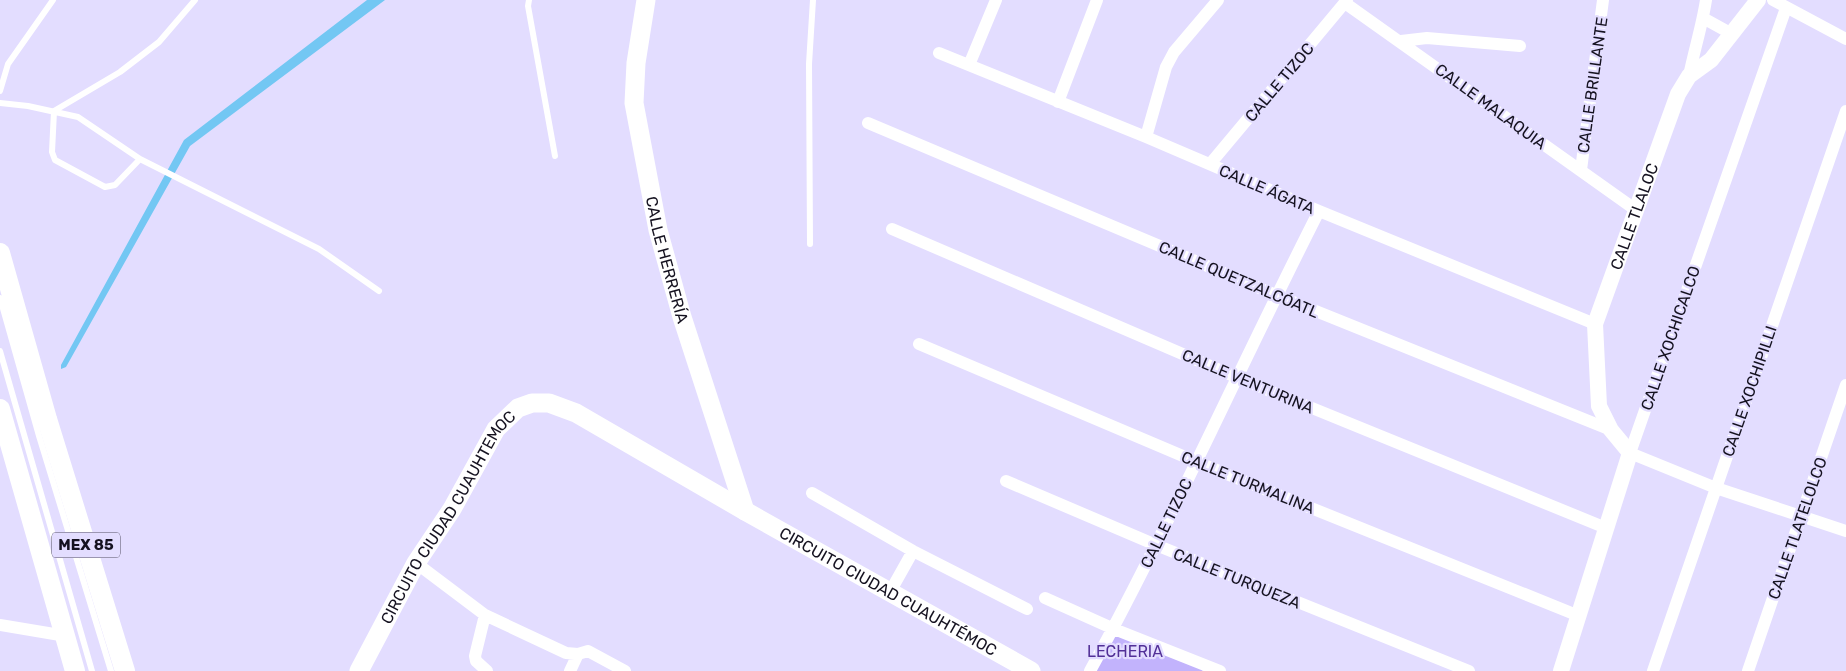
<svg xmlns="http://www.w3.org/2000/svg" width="1846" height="671" font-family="Rubik,sans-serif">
  <rect width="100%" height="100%" fill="#e3ddff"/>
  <path fill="#c2b3fc" d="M1115 626 1206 662 1202 671H1093Z"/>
  <path fill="#73c7f3" d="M367 0H385L190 146 66 367 61 369V365L184 140Z"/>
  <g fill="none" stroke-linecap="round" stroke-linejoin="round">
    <path stroke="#fff" stroke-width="6" d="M529 0 528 6 555 156
      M0 91 8 64 53 0
      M0 103 28 106 78 117 140 159 319 249 379 291
      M140 159 115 185 105 187 55 160 52 152 54 111 120 72 159 42 195 0
      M810 244 809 64 813 0
      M0 298 39 436 111 671
      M0 351 92 671"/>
    <path stroke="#fff" stroke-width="12" d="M1773 0 1846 39
      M1345 3 1636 210
      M1786 8 1630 453 1716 488 1846 531
      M1703 18 1732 34
      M1401 41 1427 38 1520 46
      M939 53 1146 137 1319 211 1595 324
      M969 65 996 0
      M1689 76C1694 51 1702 26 1706 0
      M1058 102 1097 0
      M868 123 1276 295 1611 430
      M1146 137 1166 67 1174 52 1218 0
      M1210 164 1347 0
      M1581 170 1603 0
      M892 229 1236 377 1606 528
      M919 344 1197 462 1579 616
      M1006 481 1156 545 1469 671
      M812 493 913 551 1027 609
      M416 563 485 615 566 653 578 654 588 651 625 671
      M890 592 913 551
      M1045 598 1114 629 1220 671
      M485 615 475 656 476 661 487 671
      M0 625 66 636
      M570 671 578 654
      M1090 671C1172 521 1241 364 1319 211
      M1653 671 1846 111
      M1748 671 1846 385"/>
    <path stroke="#fff" stroke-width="16" id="s1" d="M1561 671 1630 453 1611 430 1599 406 1595 324 1678 94 1689 76 1711 60 1758 0"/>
    <g stroke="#fff" stroke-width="19">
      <path id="s2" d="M646 0 636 63 634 103 658 230 682 317 745 511"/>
      <path id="s3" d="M359 671 416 563 452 509 496 429 518 408 532 403H549L576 413 745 511 1031 671"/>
    </g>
    <path stroke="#fff" stroke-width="20" d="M0 253 47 419 125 671
      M0 409 75 671"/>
  </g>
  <g text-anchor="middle" stroke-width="4.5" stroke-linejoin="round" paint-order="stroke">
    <rect fill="#e3ddff" stroke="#534f63" stroke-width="1" x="52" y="532.5" width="68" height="25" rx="4"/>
    <g font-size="15" font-weight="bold" fill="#151220">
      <text x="86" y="550">MEX 85</text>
    </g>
    <g font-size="16" fill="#151220" stroke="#e3ddff">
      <text transform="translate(1279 82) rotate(-50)" y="6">CALLE TIZOC</text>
      <text transform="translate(1592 85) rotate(-82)" y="6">CALLE BRILLANTE</text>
      <text transform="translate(1491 106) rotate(36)" y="6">CALLE MALAQUIA</text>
      <text transform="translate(1267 189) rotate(23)" y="6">CALLE ÁGATA</text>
      <text dy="6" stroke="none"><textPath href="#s1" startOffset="482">CALLE TLALOC</textPath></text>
      <text dy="6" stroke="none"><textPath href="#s2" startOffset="264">CALLE HERRERÍA</textPath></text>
      <text transform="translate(1239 279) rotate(23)" y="6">CALLE QUETZALCÓATL</text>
      <text transform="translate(1670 338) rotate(-71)" y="6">CALLE XOCHICALCO</text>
      <text transform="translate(1248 381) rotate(23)" y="6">CALLE VENTURINA</text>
      <text transform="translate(1749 391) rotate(-71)" y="6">CALLE XOCHIPILLI</text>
      <text transform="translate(1248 482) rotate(22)" y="6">CALLE TURMALINA</text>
      <text dy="6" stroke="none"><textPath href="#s3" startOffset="178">CIRCUITO CIUDAD CUAUHTEMOC</textPath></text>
      <text transform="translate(1166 523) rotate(-64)" y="6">CALLE TIZOC</text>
      <text transform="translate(1797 528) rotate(-71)" y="6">CALLE TLATELOLCO</text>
      <text transform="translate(1237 578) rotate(22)" y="6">CALLE TURQUEZA</text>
      <text dy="6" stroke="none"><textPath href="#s3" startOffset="729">CIRCUITO CIUDAD CUAUHTÉMOC</textPath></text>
    </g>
    <g font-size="16" fill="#523097" stroke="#e3ddff">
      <text x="1125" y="657">LECHERIA</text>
    </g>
  </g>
</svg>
